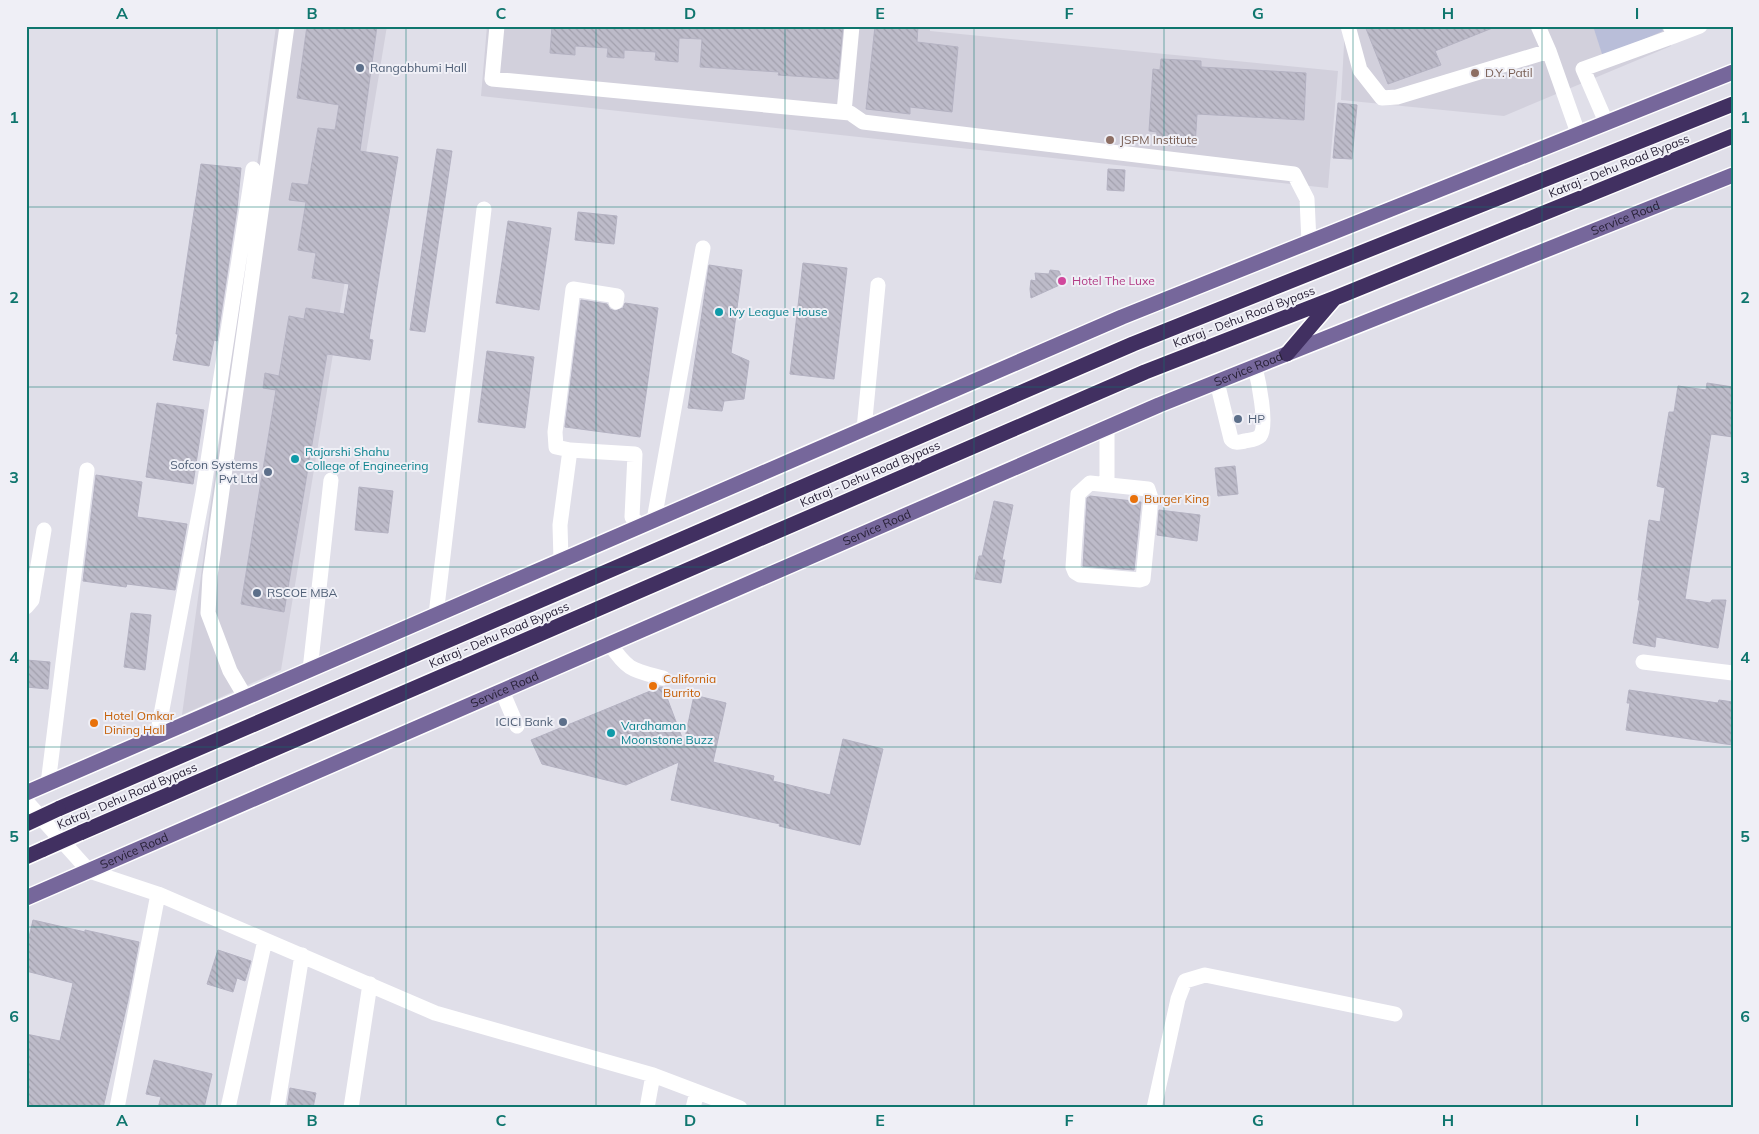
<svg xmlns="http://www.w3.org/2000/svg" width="1759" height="1134" font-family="Mulish,sans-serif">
  <defs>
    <pattern id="building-back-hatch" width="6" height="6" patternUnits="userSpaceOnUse" patternTransform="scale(1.25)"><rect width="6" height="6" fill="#bdbbc9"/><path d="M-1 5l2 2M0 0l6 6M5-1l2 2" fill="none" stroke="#a2a0ad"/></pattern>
  </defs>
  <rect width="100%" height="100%" fill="#e0dfe9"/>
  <path fill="#d2d0dc" d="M276 26H387L281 670 182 715Z
    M487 26H930V31L1338 71 1328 188 481 96Z
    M1345 26H1664L1671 46 1504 116 1341 100Z"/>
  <path fill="#b9bed9" d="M1593 26H1661L1663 31 1603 57Z"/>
  <path fill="url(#building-back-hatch)" stroke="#b4b2c2" d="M307 26H377L360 151 398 157 369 339 373 340 370 360 327 354 284 612 241 604 276 390 263 388 265 373 279 376 289 316 304 319 306 308 344 314 349 284 312 278 316 253 298 250 306 202 289 200 292 183 308 185 318 128 335 130 339 105 297 98Z
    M552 26H843L838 79 778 75 779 72 700 67 702 39 679 38 678 62 655 60 656 52 624 50V58L607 57 608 48 575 46V55L550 53Z
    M875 26H918L917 42 958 47 952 112 910 107V114L866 109Z
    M1365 26H1495V27L1435 51 1441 65 1388 84Z
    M1161 59 1201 61V67L1306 73 1304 120 1197 114 1195 147 1156 144 1157 132 1149 131 1153 69 1160 70Z
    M1338 103 1357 105 1352 159 1333 158Z
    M437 149 452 151 425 332 410 330Z
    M201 164 241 168 237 209 217 341 214 340 209 366 173 360 178 334H176Z
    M1108 169 1125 170 1124 191 1107 190Z
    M578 212 617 216 614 244 575 240Z
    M508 221 551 228 539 310 496 303Z
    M803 263 847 268 834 379 790 374Z
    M709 265 742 270 731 353 749 361 744 399 724 401 722 411 688 408Z
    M1050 270 1059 271 1064 283 1031 298 1030 289 1031 280 1036 281 1035 273 1049 274Z
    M581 300 607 304 610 309 615 311 623 308 625 303 658 308 640 437 565 427Z
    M487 351 534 357 525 428 478 422Z
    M1707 383 1733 387V437L1711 434 1685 599 1710 603 1712 600H1726L1718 648 1656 637 1655 647 1633 643 1640 600H1638L1649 520 1660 522 1665 488 1657 486 1669 412H1674L1678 386 1706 390Z
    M157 403 204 410 193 484 146 477Z
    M1235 466 1238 494 1218 496 1215 468Z
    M96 475 142 482 137 517 187 524 175 590 127 584 126 587 83 581Z
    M359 487 393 491 388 533 355 530Z
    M1090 496 1141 502 1134 570 1083 566 1087 498Z
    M994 501 1013 505 1002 560H1005L1001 583 975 579 979 556H982Z
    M1159 510 1200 515 1197 541 1157 535Z
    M131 613 151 615 145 670 124 667Z
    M26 660 50 662 48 689 26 687Z
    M660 687H663L684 743 694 695 726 703 713 762 774 776 773 781 830 795 843 739 883 749 860 845 779 826 780 824 671 800 679 762 626 785 542 764 531 740Z
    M1629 690 1718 703 1719 700 1733 702V745L1626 730 1630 703H1627Z
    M33 920 85 932V930L139 942 128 1000 103 1108H26V1034L60 1041 73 983 26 971V950Z
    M218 950 251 961 245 981 237 978 233 992 207 984Z
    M154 1060 212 1074 204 1108H158L161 1097 146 1094Z
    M290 1088 316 1093 313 1108H287Z"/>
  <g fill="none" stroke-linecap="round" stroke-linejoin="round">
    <defs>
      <g id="major">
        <path d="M26 793 1122 317 1733 72"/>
        <path id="s1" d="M26 898 1159 405 1733 175"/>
      </g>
      <path id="highway" d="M1287 354 1334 299
        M58 809 1133 344 1733 104
        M80 833 1145 372 1335 298 1733 136
        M26 857 44 849"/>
    </defs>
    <use href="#major" stroke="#fff" stroke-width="18"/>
    <use href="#highway" stroke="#fff" stroke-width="18"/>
    <path stroke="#fff" stroke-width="15" d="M497 26 492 79 850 113 863 122 1294 174 1307 199 1309 242
      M1348 26 1360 70 1382 98 1397 97 1549 51 1578 133
      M1538 26 1549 51
      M1674 36 1700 26
      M844 112 852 26
      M1606 122 1583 69 1674 36 1670 26
      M1217 382 1231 439C1235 444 1239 442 1245 441 1250 440 1256 440 1260 436 1268 426 1258 379 1255 367
      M864 429 878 285
      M570 450 635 454 632 517 640 526
      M1090 483 1148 489 1151 498 1143 579 1140 580 1080 575 1075 572 1073 567 1078 494Z
      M1107 484V428
      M654 520 703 248
      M561 560 560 525 570 450 556 447 555 432 573 289 617 296 616 302
      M26 607 32 600 44 530
      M436 615 484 209
      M610 644C628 671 633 670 663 678
      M1643 662 1733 673
      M310 670 331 480
      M502 691 517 726
      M246 698 230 671 208 613 210 576 287 26
      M157 736 203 493 253 169
      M48 784 87 470
      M26 801 89 871 158 894 435 1013 653 1075 740 1108
      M117 1108 158 894
      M228 1108 265 940
      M277 1108 302 955
      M351 1108 370 984
      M647 1108 653 1075
      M693 1108 697 1092
      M1154 1108 1178 999 1185 981 1205 975 1395 1014"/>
    <use href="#major" stroke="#76679b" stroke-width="15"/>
    <use href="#highway" stroke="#413061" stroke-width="15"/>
    <defs>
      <path id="highway-bridge" d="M26 824 58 809
        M44 849 80 833"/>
    </defs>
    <use href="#highway-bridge" stroke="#fff" stroke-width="18" stroke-linecap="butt"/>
    <use href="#highway-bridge" stroke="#413061" stroke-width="15"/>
  </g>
  <path fill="none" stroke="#0f766e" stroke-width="1" stroke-opacity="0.55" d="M217 26V1108M406 26V1108M596 26V1108M785 26V1108M974 26V1108M1164 26V1108M1353 26V1108M1542 26V1108M26 207H1733M26 387H1733M26 567H1733M26 747H1733M26 927H1733"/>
  <g fill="#5c6f8a" stroke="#efeff6" stroke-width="2">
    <circle cx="360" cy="68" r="5"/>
    <circle cx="1238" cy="419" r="5"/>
    <circle cx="268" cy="472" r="5"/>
    <circle cx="257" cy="593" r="5"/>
    <circle cx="563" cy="722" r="5"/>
  </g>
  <g fill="#8d6e63" stroke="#efeff6" stroke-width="2">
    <circle cx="1475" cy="73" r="5"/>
    <circle cx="1110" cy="140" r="5"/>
  </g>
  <circle fill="#d1479c" stroke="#efeff6" stroke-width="2" cx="1062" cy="281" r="5"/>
  <g fill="#0f9aa8" stroke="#efeff6" stroke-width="2">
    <circle cx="719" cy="312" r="5"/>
    <circle cx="295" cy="459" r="5"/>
    <circle cx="611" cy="733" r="5"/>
  </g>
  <g fill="#e8710a" stroke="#efeff6" stroke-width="2">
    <circle cx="1134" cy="499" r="5"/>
    <circle cx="653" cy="686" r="5"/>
    <circle cx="94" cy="723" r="5"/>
  </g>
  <g text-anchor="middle" stroke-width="4" stroke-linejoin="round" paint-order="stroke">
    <g font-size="12" fill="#4e5e75" stroke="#efeff6" text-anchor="start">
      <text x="370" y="72">Rangabhumi Hall</text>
      <text x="1248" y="423">HP</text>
      <text x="258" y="469" text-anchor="end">Sofcon Systems<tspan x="258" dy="14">Pvt Ltd</tspan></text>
      <text x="267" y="597">RSCOE MBA</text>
      <text x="553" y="726" text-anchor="end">ICICI Bank</text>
    </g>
    <g font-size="12" fill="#785e54" stroke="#efeff6" text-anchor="start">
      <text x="1485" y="77">D.Y. Patil</text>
      <text x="1120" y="144">JSPM Institute</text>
    </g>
    <g font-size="12" fill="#282137" stroke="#efeff6">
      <text transform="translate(1619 166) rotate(-22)" y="4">Katraj - Dehu Road Bypass</text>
      <text dy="4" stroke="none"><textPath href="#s1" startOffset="1738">Service Road</textPath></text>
      <text transform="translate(1244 317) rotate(-21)" y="4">Katraj - Dehu Road Bypass</text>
      <text dy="4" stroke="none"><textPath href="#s1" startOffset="1332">Service Road</textPath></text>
      <text transform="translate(870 474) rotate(-23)" y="4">Katraj - Dehu Road Bypass</text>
      <text dy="4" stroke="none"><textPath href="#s1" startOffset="928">Service Road</textPath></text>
      <text transform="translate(499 635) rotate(-23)" y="4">Katraj - Dehu Road Bypass</text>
      <text dy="4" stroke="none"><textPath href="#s1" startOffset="522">Service Road</textPath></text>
      <text transform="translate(127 796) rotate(-23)" y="4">Katraj - Dehu Road Bypass</text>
      <text dy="4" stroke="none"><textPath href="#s1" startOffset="118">Service Road</textPath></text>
    </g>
    <g font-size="12" fill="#b23c85" stroke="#efeff6" text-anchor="start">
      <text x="1072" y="285">Hotel The Luxe</text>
    </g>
    <g font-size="12" fill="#0d838f" stroke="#efeff6" text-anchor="start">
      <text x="729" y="316">Ivy League House</text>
      <text x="305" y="456">Rajarshi Shahu<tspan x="305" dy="14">College of Engineering</tspan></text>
      <text x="621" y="730">Vardhaman<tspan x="621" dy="14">Moonstone Buzz</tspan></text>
    </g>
    <g font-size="12" fill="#c56008" stroke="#efeff6" text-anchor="start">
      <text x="1144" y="503">Burger King</text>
      <text x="663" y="683">California<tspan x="663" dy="14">Burrito</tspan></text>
      <text x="104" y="720">Hotel Omkar<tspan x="104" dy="14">Dining Hall</tspan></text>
    </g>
  </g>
  <rect width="1759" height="1134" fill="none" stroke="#efeff6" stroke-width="55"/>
  <rect x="28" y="28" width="1704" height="1078" fill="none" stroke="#0f766e" stroke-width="2"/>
  <g font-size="16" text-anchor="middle" font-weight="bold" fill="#0f766e">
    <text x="122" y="19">A</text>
    <text x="312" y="19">B</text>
    <text x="501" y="19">C</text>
    <text x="690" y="19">D</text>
    <text x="880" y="19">E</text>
    <text x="1069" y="19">F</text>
    <text x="1258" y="19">G</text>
    <text x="1448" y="19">H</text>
    <text x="1637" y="19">I</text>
    <text x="14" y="123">1</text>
    <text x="1745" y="123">1</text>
    <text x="14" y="303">2</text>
    <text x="1745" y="303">2</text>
    <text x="14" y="483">3</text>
    <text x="1745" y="483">3</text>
    <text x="14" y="663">4</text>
    <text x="1745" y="663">4</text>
    <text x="14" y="842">5</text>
    <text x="1745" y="842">5</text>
    <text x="14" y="1022">6</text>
    <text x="1745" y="1022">6</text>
    <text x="122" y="1126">A</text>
    <text x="312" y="1126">B</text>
    <text x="501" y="1126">C</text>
    <text x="690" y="1126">D</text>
    <text x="880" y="1126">E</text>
    <text x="1069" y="1126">F</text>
    <text x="1258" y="1126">G</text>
    <text x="1448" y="1126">H</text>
    <text x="1637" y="1126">I</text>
  </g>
</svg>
